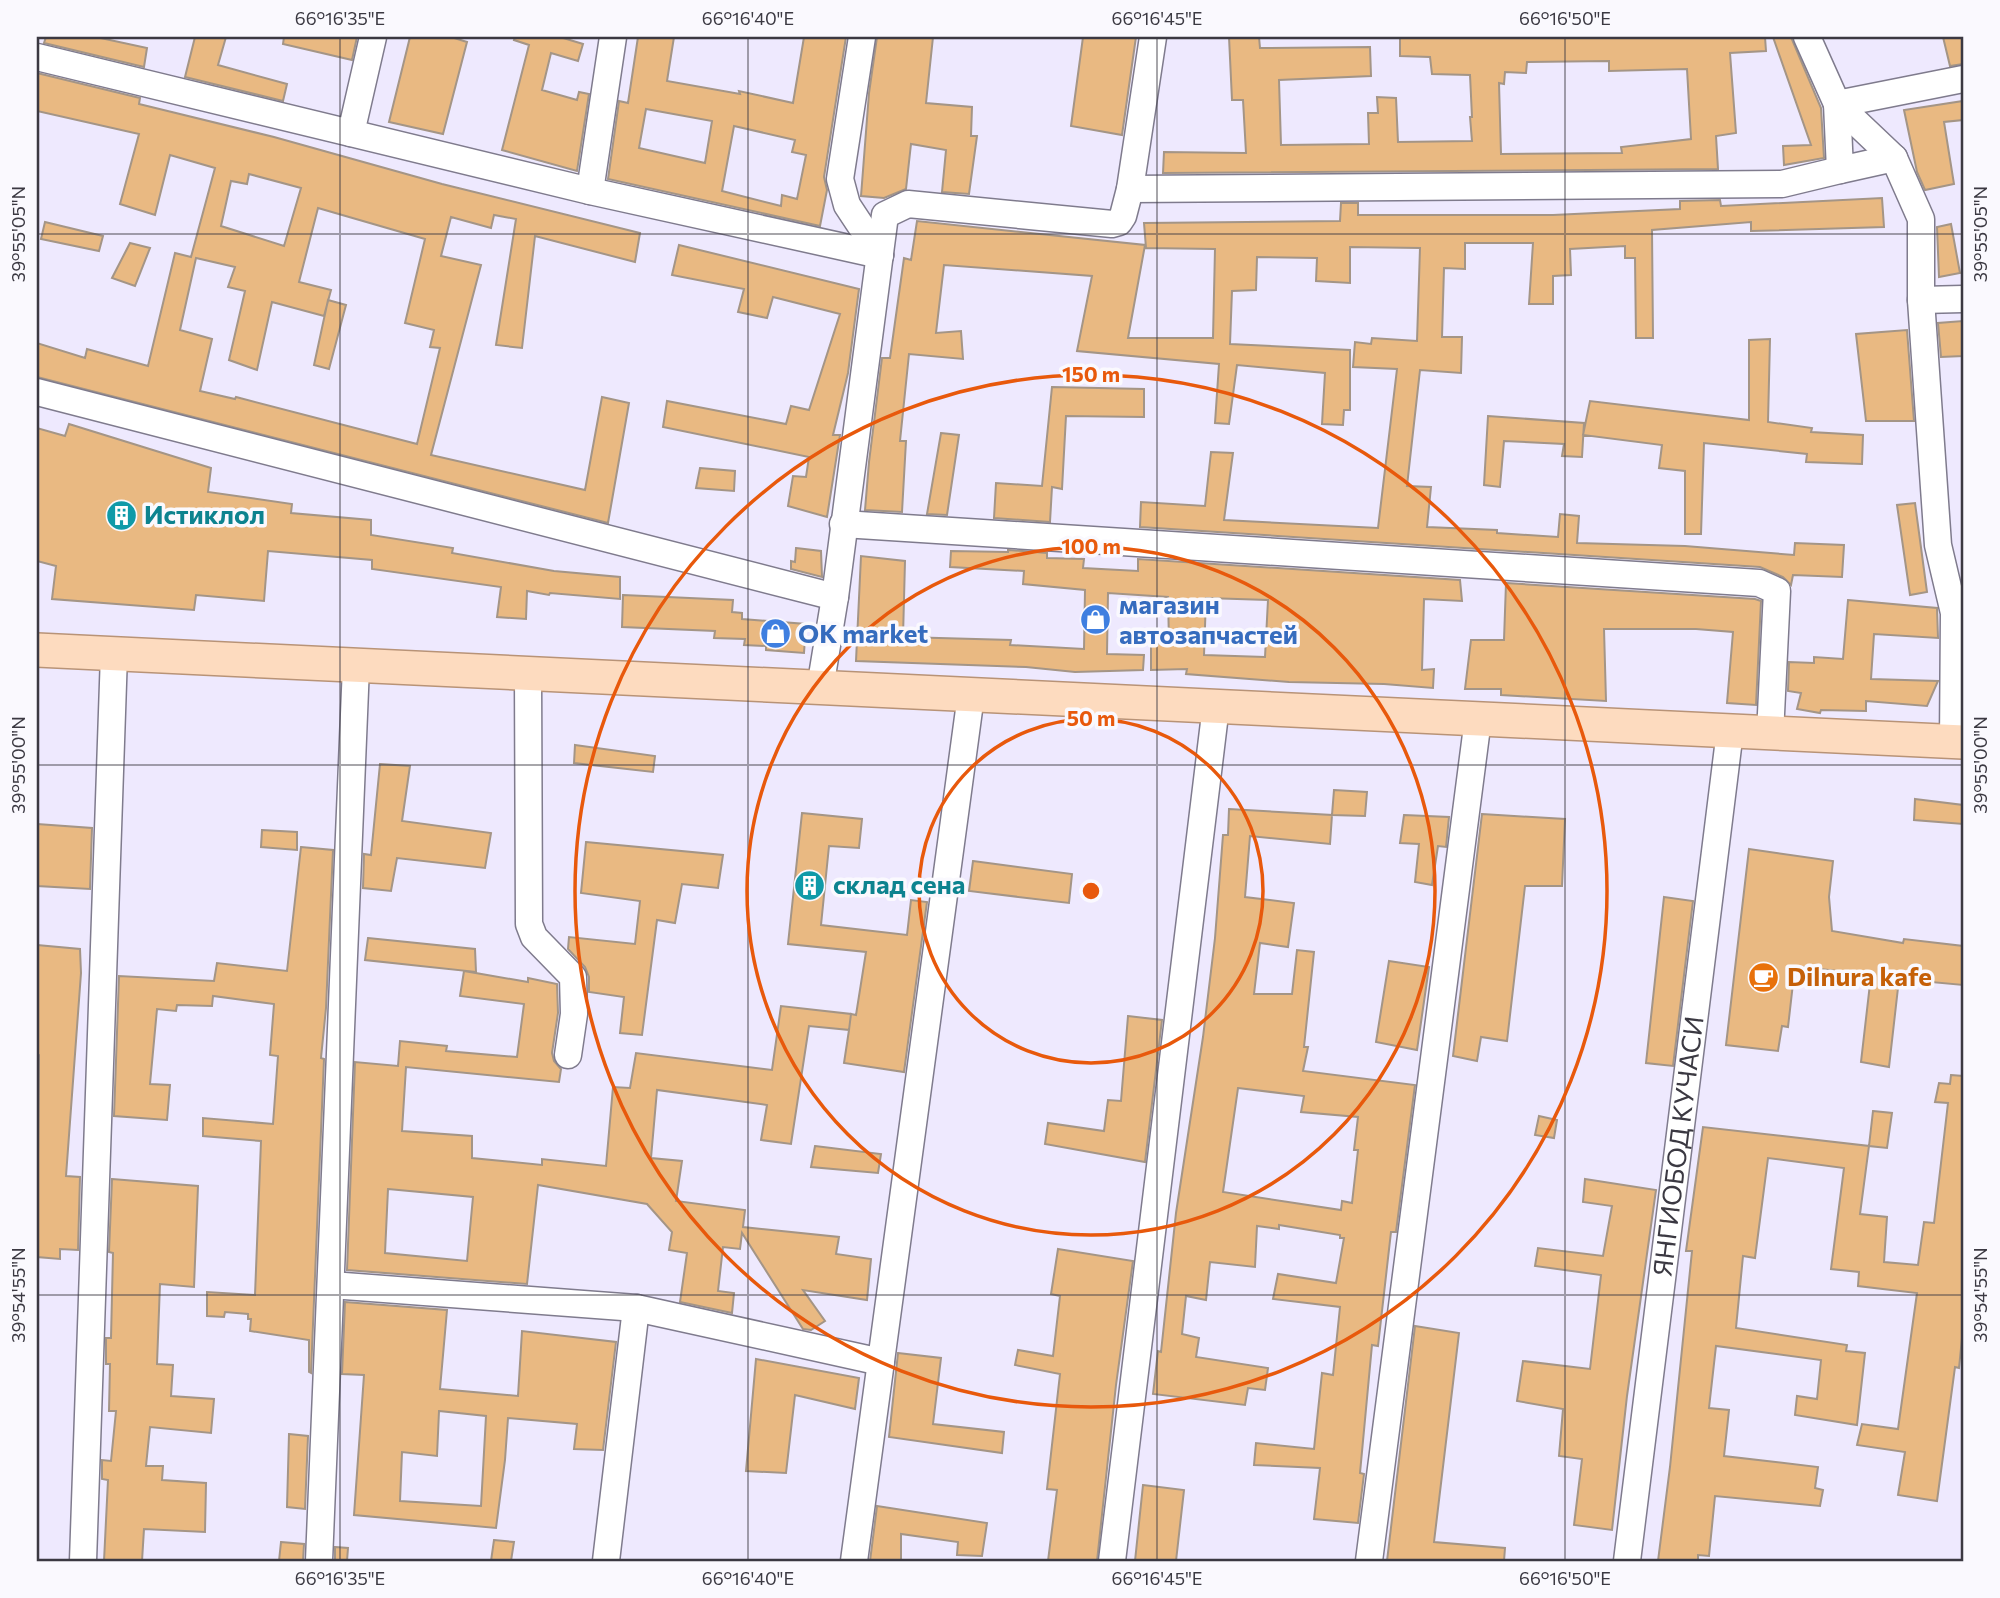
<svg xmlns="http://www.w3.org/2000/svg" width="2000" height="1598" font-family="Commissioner,sans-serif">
  <rect width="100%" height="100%" fill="#eee9fe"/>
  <path fill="#e9b982" stroke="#a49586" stroke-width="2" fill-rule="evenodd" d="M46 37H96L147 48 144 67 44 43Z
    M195 37H226L218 65 287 84 283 101 185 77Z
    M284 37H357L352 60 283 44Z
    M410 37H451L467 42 443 134 389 122Z
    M515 37H560L583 44 578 61 551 53 542 90 577 100 579 92 589 94 577 171 502 150 529 45 514 40Z
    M638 37H674L667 81 740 94 739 91 793 103 804 37H846L824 177 827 190 820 226 608 179 619 101 628 103ZM646 109 712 121 705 163 639 148ZM734 126 795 140 792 152 806 155 797 199 782 195 781 206 722 191Z
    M877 37H933L926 103 972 107 971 136H977L969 194 942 192 946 150 911 144 906 189 884 198 861 196 869 93Z
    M1083 37H1136L1122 135 1071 126Z
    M1229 37H1259L1260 48 1370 47 1371 76 1279 80 1281 145 1369 144 1368 113H1378L1377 97 1396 98 1398 142 1472 141 1470 117H1472L1470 75 1432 74 1430 57 1400 56V37H1765L1766 51 1730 53 1736 133 1716 136 1718 169 1163 173 1164 152 1246 153 1243 100H1232ZM1609 61V71L1687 69 1691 139 1621 147 1622 153 1501 154 1499 83 1504 84 1505 72 1526 73 1527 62Z
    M1773 37H1791L1821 108 1824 158 1784 165 1783 146 1811 145Z
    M1943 37H1963V64L1950 66Z
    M37 73 140 98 139 104 274 137 442 184 640 233 635 262 535 236 522 348 496 345 516 219 494 215 491 228 451 217 441 256 481 265 431 455 585 490 602 397 629 403 608 523 37 377V343L85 358 87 349 148 366 175 253 191 257 215 168 170 155 155 215 120 204 139 134 37 111ZM249 174 301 188 284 246 221 226 231 181 247 184ZM318 208 425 239 405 323 434 330 430 347 440 348 417 444 236 397 235 399 200 391 212 339 180 330 196 258 235 267 228 287 245 291 229 360 257 370 272 302 324 316 331 290 299 282Z
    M1963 101V120L1944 122 1954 184 1925 190 1917 172 1904 110Z
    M1882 198 1884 227 1751 231V222L1652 230 1653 338H1636L1635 258H1625V246L1570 249 1571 275 1553 276V304H1529L1533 243H1465V269L1444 268 1442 337H1462L1461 373 1420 370 1407 486 1431 487 1427 527 1497 530V533L1558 537 1560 514 1579 516 1577 543 1685 546 1794 555 1795 543 1844 545 1842 577 1793 575 1791 585 1783 577 1760 567 1140 527 1141 502 1205 506 1211 452 1233 453 1224 520 1378 528 1397 369 1353 367 1355 342 1371 344 1372 338 1417 341 1420 248 1350 247V283L1316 281 1317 258 1257 257 1256 290 1232 291 1230 344 1350 350V410H1344L1343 425 1322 424 1325 373 1237 365 1229 424 1215 423 1219 364 1077 351 1092 276 944 265 936 333 961 331 963 359 909 354 900 441H906L902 512 865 510 869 462 882 358H890L904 258 911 260 917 221 1145 245 1128 338H1213L1215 249 1146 248 1144 223 1340 221 1341 203H1358V215H1553L1680 209V201L1720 200 1721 206Z
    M45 222 103 236 99 251 41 239Z
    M1951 224 1960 273 1939 277 1937 227Z
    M130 243 150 248 135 286 112 278Z
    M679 245 859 289 848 373 833 435H840L827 517 788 506 793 476 806 477 809 457 663 427 667 401 786 424 791 406 809 410 840 314 773 297 767 318 738 312 744 289 672 275Z
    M328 300 346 305 329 369 314 365Z
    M1963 321V356L1941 357 1938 323Z
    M1907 330 1914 421H1866L1856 334Z
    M1770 339 1768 422 1812 428 1811 432 1863 435 1862 464 1806 462 1807 454 1704 443 1701 534H1685V471L1659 468 1662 445 1583 435 1590 401 1749 420V340Z
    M1052 387 1144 389V417L1066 416 1062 489 1052 487 1050 522 994 518 996 483 1042 486Z
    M1488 416 1584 423 1582 457 1562 456 1564 444 1504 441 1500 487 1484 485Z
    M69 424 211 468 208 492 292 504 291 513 371 520V535L453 548 452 553 554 571 620 577V599L550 593 549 595 527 591 526 619 497 617 501 587 372 569V560L268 551 264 601 196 595 194 610 52 599 56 566 37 561V428L65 436Z
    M941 433 959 435 947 515 927 514Z
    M700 468 735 471 734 491 696 488Z
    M1915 503 1927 592 1910 595 1897 505Z
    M796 548 821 551 822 577 791 569V561L795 562Z
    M1008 550 1047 553V558L1084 559 1083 568 1138 571V559L1460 580 1462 601 1424 599 1422 670 1434 669 1433 688 1384 684 1289 682 1186 674 1187 669 1151 670V644L1169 643 1168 597 1108 593 1107 654 1144 655 1143 670 1075 672 1026 667 856 661 861 556 905 561 903 637 1011 640 1010 645 1084 649 1085 590 1023 584 1024 571 950 567 951 551 1008 552ZM1206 598 1268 600 1265 657 1204 655Z
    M1506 583 1755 599 1761 601 1756 705 1727 703 1733 632 1696 629H1604L1606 701 1501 695V689H1465L1471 640H1504Z
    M623 595 733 600 732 612 742 613V619L806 624 804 653 766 650V646L744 645 745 639 714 638 715 631 622 627Z
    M1848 600 1937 608 1938 638 1874 634 1871 679 1938 681 1927 706 1866 701V711L1821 710 1820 713 1797 709 1801 693 1788 691 1789 662 1814 663V657L1843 659Z
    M575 745 655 756 653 772 574 763Z
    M380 764 410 766 402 821 491 833 485 868 397 858 391 891 363 888 364 854 371 855Z
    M1334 790 1367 792 1365 816 1332 815Z
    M1915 799 1963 805V824L1914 820Z
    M1229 809 1332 815 1330 844 1250 836 1245 897 1294 903 1288 947 1260 943 1254 994H1292L1297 950 1314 952 1304 1047H1308L1303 1071 1415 1085 1396 1232H1391L1378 1346 1372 1345 1360 1473 1364 1474 1358 1523 1314 1519 1320 1468 1254 1465 1256 1443 1314 1449 1322 1373 1333 1375 1340 1307 1273 1299 1278 1274 1336 1283 1344 1238H1340V1235L1279 1225V1229L1257 1226 1255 1267 1210 1262 1206 1300 1186 1296 1182 1334 1199 1338 1196 1357 1268 1368 1265 1390 1248 1388 1245 1405 1153 1394 1158 1351 1161 1352 1176 1213 1203 1037 1215 938 1223 835H1228ZM1238 1088 1304 1096 1301 1112 1358 1117 1354 1150H1358L1352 1203 1342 1201 1341 1210 1223 1192Z
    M802 813 862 819 859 848 829 846 821 925 907 935 911 900 927 902 904 1072 844 1063 849 1030 809 1026 791 1144 761 1140 767 1105 657 1090 651 1158 682 1161 676 1201 745 1210 743 1227 839 1237 836 1254 871 1259 867 1300 803 1290 825 1321 811 1330 803 1329 742 1233 740 1249 723 1247 718 1291 734 1293 732 1313 680 1302 687 1253 669 1250 672 1232 647 1204 538 1185 527 1284 347 1270 355 1062 398 1066 400 1041 447 1046 446 1051 517 1057 524 1004 460 996 464 971 528 982V978L557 984 558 1013 552 1053 554 1061 561 1069 559 1082 406 1067 402 1131 472 1136V1158L542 1165V1159L606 1166 613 1087 630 1088 636 1053 772 1070 781 1006 851 1014 849 1030 851 1014 856 1015 866 952 788 944ZM388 1189 473 1197 467 1261 385 1253Z
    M1482 814 1565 819 1562 886H1525L1507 1041 1481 1037 1477 1061 1453 1056Z
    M1404 815 1449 817 1446 847 1438 846 1432 885 1415 882 1419 844 1400 843Z
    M37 824 92 828 90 889 37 886Z
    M262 830 297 832V850L261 847Z
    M586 842 723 855 718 888 682 884 675 923 657 920 642 1035 620 1033 624 997 589 992V977L585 967 568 949 569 937 635 944 640 901 581 893Z
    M301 847 333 850 326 1008 321 1058 324 1059 311 1373 309 1372V1340L250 1331 251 1319H248V1314L225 1312 224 1317 207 1316V1292L255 1295 261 1141 203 1136V1118L273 1124 278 1056 270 1055 274 1004 213 996 212 1006 177 1005 176 1011 157 1009 150 1084 170 1085 167 1120 114 1116 119 976 214 981 217 963 287 971Z
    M1749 849 1833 861 1829 897 1832 931 1903 943 1904 939 1963 946V985L1899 979 1889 1067 1861 1062 1871 975 1795 966 1788 1027 1782 1026 1778 1051 1726 1045Z
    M973 861 1072 874 1069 903 969 891Z
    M1664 897 1693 901 1673 1066 1646 1063Z
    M368 938 475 949 476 972 365 960Z
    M37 945 80 949 81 973 66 1176 80 1177 78 1250 60 1249V1259L37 1257 39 1055 37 1054Z
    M1389 961 1429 967 1417 1050 1376 1042Z
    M1128 1016 1162 1020 1145 1162 1045 1144 1048 1123 1104 1131 1108 1100 1121 1101Z
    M1951 1075 1963 1076V1328L1959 1368 1955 1367 1937 1501 1898 1495 1905 1452 1857 1445 1862 1424 1898 1429 1917 1293 1858 1286 1859 1272 1831 1269 1844 1168 1768 1158 1755 1258 1743 1256 1736 1328 1847 1345 1846 1351 1865 1353 1857 1425 1795 1415 1797 1396 1817 1399 1821 1360 1716 1346 1709 1408 1729 1410 1724 1456 1818 1467 1815 1488 1823 1490 1820 1506 1715 1496 1709 1556 1698 1555V1561H1658L1670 1467 1692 1251H1686L1703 1127 1869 1146 1860 1214 1887 1217 1884 1262 1918 1265 1924 1222 1934 1223 1948 1103 1935 1102 1939 1083 1950 1084Z
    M1873 1111 1892 1113 1887 1148 1869 1146Z
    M1539 1116 1557 1120 1554 1138 1535 1135Z
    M815 1146 881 1154 878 1173 811 1167Z
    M112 1179 198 1186 194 1287 160 1284 157 1364 173 1365 171 1396 214 1399 211 1433 150 1427 146 1466H163L162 1480 206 1483 205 1532 144 1529 142 1561H104L108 1480 102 1479V1460L111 1461 116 1411H109L110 1364H106V1338H111L113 1253 109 1252Z
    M1585 1179 1656 1190 1627 1396 1612 1530 1574 1525 1582 1459 1559 1456 1563 1409 1517 1401 1523 1361 1590 1369 1601 1275 1535 1266 1538 1248 1603 1256 1612 1206 1583 1202Z
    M1058 1249 1133 1261 1116 1385 1097 1561H1048L1057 1490 1047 1489 1060 1374 1015 1365 1018 1350 1053 1356 1060 1296 1051 1294Z
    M345 1302 447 1310 440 1389 518 1396 522 1331 616 1342 603 1450 574 1449 577 1424 508 1418 505 1460 496 1528 354 1515 364 1375 342 1374ZM439 1411 486 1416 481 1506 400 1501 402 1452 437 1456Z
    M1415 1326 1459 1333 1434 1542 1505 1548 1504 1561H1387Z
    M898 1353 941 1358 933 1424 1004 1432 1002 1453 889 1437Z
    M756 1359 859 1378 855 1409 795 1395 786 1473 746 1471Z
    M289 1434 308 1436 305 1509 287 1507Z
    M1143 1485 1184 1490 1176 1561H1135Z
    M877 1506 987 1523 982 1556 957 1555 958 1542 901 1534V1561H870Z
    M494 1540 514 1542 511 1561H491Z
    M281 1542 304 1544 303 1561H279Z
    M335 1547 348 1548 347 1561H335Z"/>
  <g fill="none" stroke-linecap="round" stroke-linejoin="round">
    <defs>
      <g id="minor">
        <path d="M862 37 840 179 847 205 880 255"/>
        <path d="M1807 37 1837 104 1894 158 1921 219V300L1938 545 1954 613 1953 742"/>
        <path d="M37 57 590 191 880 255"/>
        <path d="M351 133 373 37"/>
        <path d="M1894 158 1840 170 1837 104 1963 79"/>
        <path d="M1130 189 1782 184 1840 170"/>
        <path d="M590 191 613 37"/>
        <path d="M1921 300 1963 299"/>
        <path d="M37 392 835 597"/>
        <path d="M843 524 1759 583 1777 591 1770 734"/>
        <path d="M528 674 529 924 534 937 573 977 574 1014 568 1055"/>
        <path d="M820 688 835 597 885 215 908 204 1112 224 1119 222 1123 216 1130 189 1153 37"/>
        <path d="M331 1285 636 1308 881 1362"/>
        <path d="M83 1561 114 654"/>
        <path d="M319 1561 356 666"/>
        <path d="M606 1561 636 1308"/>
        <path d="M854 1561 971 695"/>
        <path d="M1112 1561 1216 706"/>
        <path d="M1369 1561 1478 719"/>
        <path id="s1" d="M1627 1561 1730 731"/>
      </g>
      <path id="major" d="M37 650 1963 742"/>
    </defs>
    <use href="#minor" stroke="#7f7b8d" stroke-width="29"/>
    <use href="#major" stroke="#b89377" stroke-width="36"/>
    <use href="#minor" stroke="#fff" stroke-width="26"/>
    <use href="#major" stroke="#fddbbf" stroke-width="33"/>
  </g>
  <path fill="none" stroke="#3b3942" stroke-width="2" stroke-opacity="0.45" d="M340 37V1561M748 37V1561M1157 37V1561M1565 37V1561M37 234H1963M37 765H1963M37 1295H1963"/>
  <g fill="none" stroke="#e8590c" stroke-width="3.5">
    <circle cx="1091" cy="891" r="172"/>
    <circle cx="1091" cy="891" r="344"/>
    <circle cx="1091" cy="891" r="516"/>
  </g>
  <defs>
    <symbol id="building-disc" viewBox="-11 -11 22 22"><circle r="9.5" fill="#0f9aa8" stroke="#faf9fe"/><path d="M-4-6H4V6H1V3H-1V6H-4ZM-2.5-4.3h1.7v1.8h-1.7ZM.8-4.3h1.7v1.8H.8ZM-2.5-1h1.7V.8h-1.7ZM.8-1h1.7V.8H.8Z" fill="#fff"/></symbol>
    <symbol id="shop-disc" viewBox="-11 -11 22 22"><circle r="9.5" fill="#3f7fe0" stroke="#faf9fe"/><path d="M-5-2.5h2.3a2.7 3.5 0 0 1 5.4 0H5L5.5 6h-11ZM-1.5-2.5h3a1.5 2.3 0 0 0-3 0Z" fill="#fff"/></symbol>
    <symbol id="cafe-disc" viewBox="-11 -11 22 22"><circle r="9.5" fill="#e8710a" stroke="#faf9fe"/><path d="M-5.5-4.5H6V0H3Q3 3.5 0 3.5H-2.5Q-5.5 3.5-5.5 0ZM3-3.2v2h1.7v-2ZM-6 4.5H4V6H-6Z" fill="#fff"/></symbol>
  </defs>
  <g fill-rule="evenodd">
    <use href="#building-disc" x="104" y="498" width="35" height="35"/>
    <use href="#shop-disc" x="1078" y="602" width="35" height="35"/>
    <use href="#shop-disc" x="758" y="616" width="35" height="35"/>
    <use href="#building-disc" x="792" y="868" width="35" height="35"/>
    <use href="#cafe-disc" x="1746" y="960" width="35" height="35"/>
  </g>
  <g text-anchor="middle" stroke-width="7" stroke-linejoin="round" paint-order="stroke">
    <g font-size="26" font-weight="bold" fill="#0d838f" stroke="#faf9fe" text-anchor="start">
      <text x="144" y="524">Истиклол</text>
      <text x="833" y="894">склад сена</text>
    </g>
    <g font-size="26" font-weight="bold" fill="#366cbe" stroke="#faf9fe" text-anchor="start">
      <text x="1119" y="614">магазин<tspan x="1119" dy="30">автозапчастей</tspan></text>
      <text x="798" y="643">OK market</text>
    </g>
    <g font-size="26" font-weight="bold" fill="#c56008" stroke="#faf9fe" text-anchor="start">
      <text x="1787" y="986">Dilnura kafe</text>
    </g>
    <g font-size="26" fill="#3b3942" stroke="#faf9fe">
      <text dy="9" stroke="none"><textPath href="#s1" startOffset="418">ЯНГИОБОД КУЧАСИ</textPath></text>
    </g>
  </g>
  <circle cx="1091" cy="891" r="10" fill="#e8590c" stroke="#faf9fe" stroke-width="3.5"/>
  <g font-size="21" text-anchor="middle" font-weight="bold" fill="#e8590c" stroke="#faf9fe" stroke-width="7" stroke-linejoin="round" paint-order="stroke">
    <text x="1091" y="382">150 m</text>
    <text x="1091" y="554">100 m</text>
    <text x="1091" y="726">50 m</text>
  </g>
  <rect width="2000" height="1598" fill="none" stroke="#faf9fe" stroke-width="77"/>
  <rect x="38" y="38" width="1924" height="1522" fill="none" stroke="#3b3942" stroke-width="2.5"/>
  <g font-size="18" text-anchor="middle" fill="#3b3942">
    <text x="340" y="25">66°16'35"E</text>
    <text x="748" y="25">66°16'40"E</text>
    <text x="1157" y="25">66°16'45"E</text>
    <text x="1565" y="25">66°16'50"E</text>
    <text transform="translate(19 234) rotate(-90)" y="6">39°55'05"N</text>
    <text transform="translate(1981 234) rotate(-90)" y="6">39°55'05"N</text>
    <text transform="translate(19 765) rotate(-90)" y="6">39°55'00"N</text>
    <text transform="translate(1981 765) rotate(-90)" y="6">39°55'00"N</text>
    <text transform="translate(19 1295) rotate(-90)" y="6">39°54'55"N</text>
    <text transform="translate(1981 1295) rotate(-90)" y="6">39°54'55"N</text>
    <text x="340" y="1585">66°16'35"E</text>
    <text x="748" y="1585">66°16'40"E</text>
    <text x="1157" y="1585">66°16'45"E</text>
    <text x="1565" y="1585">66°16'50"E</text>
  </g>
</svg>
